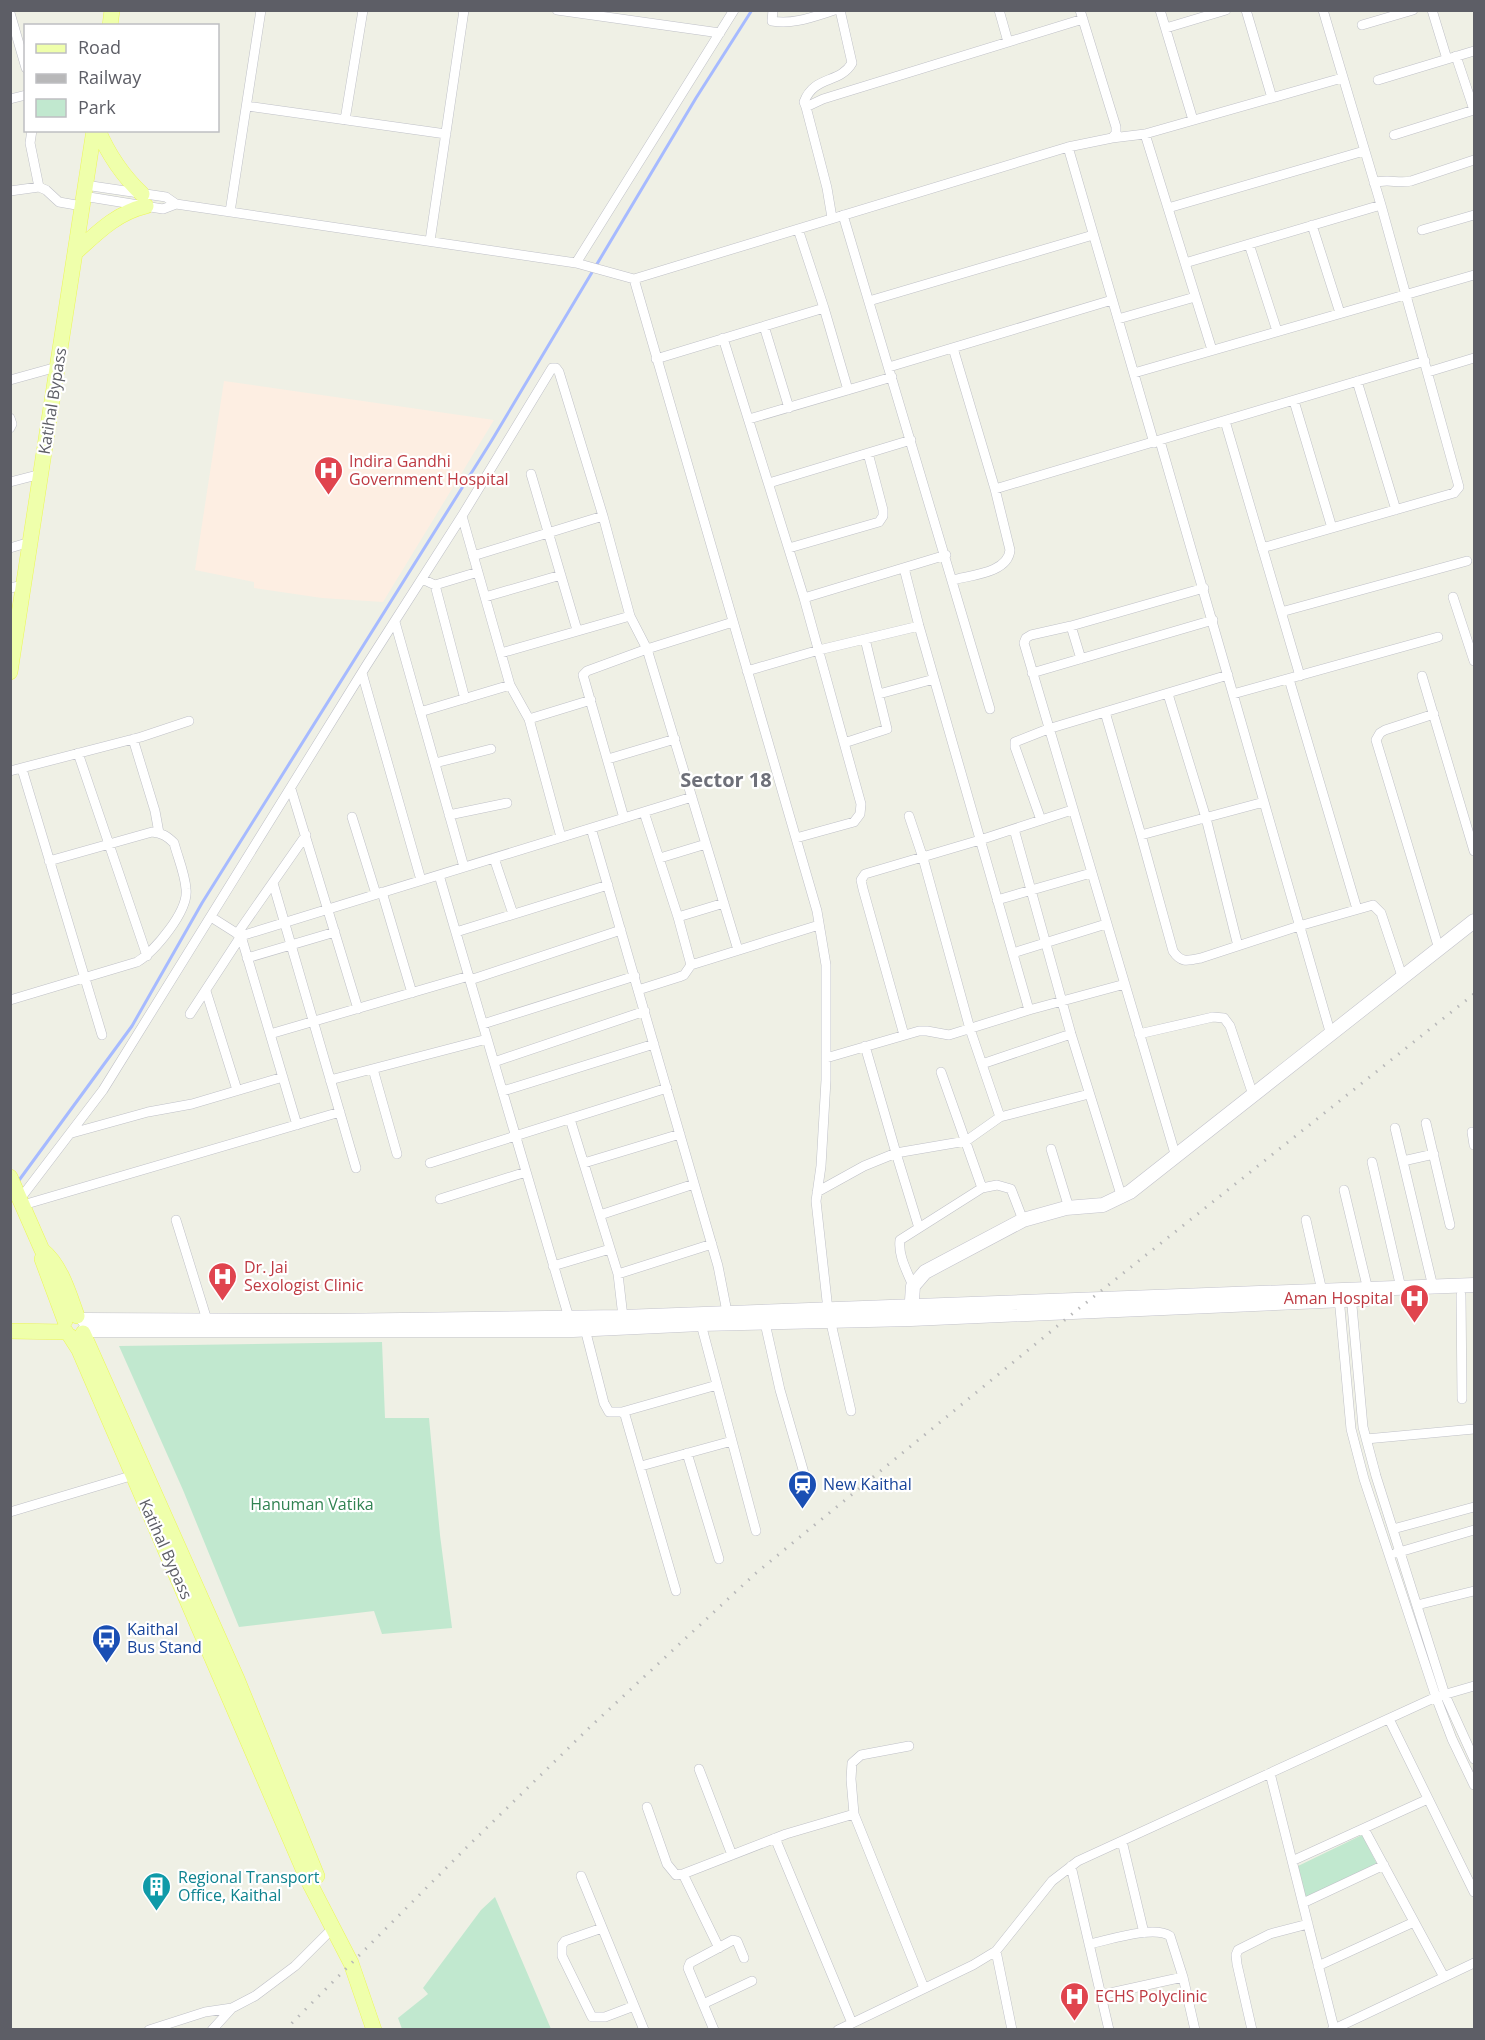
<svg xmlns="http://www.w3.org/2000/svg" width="1485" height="2040" font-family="'Open Sans',sans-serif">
  <rect width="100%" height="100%" fill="#eff0e5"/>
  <path fill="#fdeee2" d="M224 381 494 420 383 602 322 598 254 588V582L195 570Z"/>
  <path fill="#c1e8cf" d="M382 1342 385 1418H429L440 1535 452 1628 382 1634 374 1611 239 1627 183 1490 119 1346Z
    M1362 1835 1377 1864 1306 1898 1298 1866Z
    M495 1897 551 2029H402L398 2018 428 1994 423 1988 481 1910Z"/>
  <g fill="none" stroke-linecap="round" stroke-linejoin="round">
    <path stroke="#a6baff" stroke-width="3" d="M17 1183 132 1026 202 903 492 440 696 98 752 10"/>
    <defs>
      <path id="street" d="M557 10 720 33
        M773 10 772 21C794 25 815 16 835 10
        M840 10 852 63C840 84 814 75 804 102L806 107 823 99 1083 19
        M999 10 1008 42
        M1160 10 1193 120
        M1246 10 1272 98
        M1432 10 1447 59
        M10 13 26 68
        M1362 25 1413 10
        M1166 28 1226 10
        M1456 56 1474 110
        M1378 80 1474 51
        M10 99 26 95
        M247 106 446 134
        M806 107 827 188 832 218
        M345 120 363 10
        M32 130 30 143 39 187
        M1145 134 1212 350
        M1394 135 1474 110
        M1112 138 1145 134 1342 78
        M1068 147 1154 443
        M1374 183C1387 178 1398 184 1411 181L1474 160
        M85 185 166 197 176 204 576 263 634 279 1068 147 1112 138 1116 133V127L1080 10
        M10 191 39 187 46 190 59 202 82 206
        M83 196 163 209 176 204
        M1168 208 1364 151
        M230 212 261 10
        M843 215 990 709
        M1312 225 1340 313
        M798 229 824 308
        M1422 230 1474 215
        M430 241 464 10
        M1249 244 1277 331
        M576 263 734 10
        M1185 263 1381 205
        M634 279 817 911 826 965V1080L821 1166 816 1201 828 1310 851 1411
        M869 301 1093 235
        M1118 319 1195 297
        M764 326 789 408
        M723 338 804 598 861 804 860 814 854 822 796 838
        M656 359 824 308 848 390
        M889 367 1112 300
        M1428 372 1474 358
        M1134 373 1474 275
        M10 380 57 367
        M1357 381 1396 510
        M1294 401 1332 528
        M10 418 12 424 10 428
        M749 419 892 377
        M1225 421 1300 676
        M1160 441 1233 694 1438 637
        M531 474 577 630
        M10 482 41 474
        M769 483 911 440
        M995 489 1425 361
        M462 516 510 685 529 719
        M10 548 30 542
        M789 548 879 522 883 516V510L868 453
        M1262 548 1454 493 1459 487 1381 205 1323 10
        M473 556 603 516
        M904 568 919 626 1029 1010
        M422 579 435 585 465 699
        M953 580C971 575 1008 573 1010 550L995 489 953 348
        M435 585 478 572
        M10 588 24 585
        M485 597 561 575
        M1453 597 1474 661
        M804 598 946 555
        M1281 612 1467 561
        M395 622 464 867
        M1071 626 1081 659
        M501 653 630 616
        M747 671 819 650 919 626
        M362 673 421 880
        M1032 673 1213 620
        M1422 676 1474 851
        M1289 679 1357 909
        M879 694 934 679
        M1168 694 1206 818 1238 946
        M1233 694 1331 1035
        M420 712 510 685
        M1105 712 1141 835 1173 951C1181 963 1187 961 1201 958L1299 926 1373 905 1381 913 1403 979
        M1434 714 1385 730 1380 733 1376 740 1439 949
        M133 739 155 811 159 833
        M844 743 887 729 865 639
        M78 753 147 956
        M608 759 675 739
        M435 763 491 749
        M22 769 102 1035
        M10 771 141 737 189 721
        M291 789 358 1009
        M644 812 678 917 691 965
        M449 815 507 803
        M909 816 923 858 970 1029 1000 1117
        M352 817 376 894
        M624 818 583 675 587 671 647 649 733 622
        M1041 820 1015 747V742L1048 729 1228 675
        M591 828 718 1266 728 1317
        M1014 829 1071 1034 1122 1198
        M1141 835 1264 802
        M561 837 529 719 591 700
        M494 858 513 914
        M660 858 706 844
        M439 875 569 1318
        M273 883 356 1168
        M382 892 412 993
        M997 900 1091 873
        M211 917 241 936 692 797
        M678 917 724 903
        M456 932 608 885
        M237 934 306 835
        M241 936 297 1125
        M1013 953 1106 924
        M247 958 335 932
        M470 980 621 930
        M638 990 679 977 684 975 691 965 819 925
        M206 991 237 1090
        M10 1000 137 962C154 952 189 911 186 889 185 874 178 858 174 843 167 836 162 833 152 832L49 861
        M190 1014 241 936
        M483 1024 635 976
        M270 1034 469 976
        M1139 1034 1213 1017 1224 1018 1230 1026 1253 1095
        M904 1035 863 889 861 880 865 874 980 840 1072 810
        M865 1046 896 1153 966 1141 1000 1117 1089 1094
        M826 1058 919 1031H927L949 1035 1029 1010 1125 984
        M494 1062 645 1011
        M982 1064 1071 1034
        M373 1069 397 1154
        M941 1072 982 1188
        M330 1080 487 1039
        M503 1091 654 1044
        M570 1119 618 1274 623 1317
        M1426 1123 1450 1225
        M1395 1128 1433 1287
        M1472 1132 1474 1145
        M72 1133 148 1112 192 1104 283 1077
        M1051 1149 1069 1208
        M1176 1157 1024 643 1026 638 1031 635 1071 626 1204 588
        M1403 1161 1434 1154
        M1372 1162 1401 1288
        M430 1163 667 1088
        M584 1163 680 1134
        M1344 1190 1368 1290
        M817 1192 864 1166 896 1153 919 1228
        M20 1199 103 1090 366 666 462 516 552 368H556L559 372 603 516 630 616 647 649 738 950
        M440 1199 526 1172
        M23 1205 340 1112
        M600 1215 694 1184
        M176 1220 207 1320
        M1306 1220 1322 1291
        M553 1266 610 1249
        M618 1274 712 1244
        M913 1286C907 1271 898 1256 900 1240L982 1188 997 1185 1011 1189 1023 1220
        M1351 1295 1363 1427 1376 1476 1445 1695 1474 1759
        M1461 1295 1462 1399
        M1339 1297 1351 1429 1364 1479 1436 1697 1452 1739 1474 1785
        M765 1323 780 1390 806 1480
        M584 1325 604 1403 609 1412H622L625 1415 676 1591
        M622 1412 717 1385
        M1366 1439 1474 1429
        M732 1441 756 1531
        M687 1453 719 1559
        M641 1466 732 1441 701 1324
        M10 1512 134 1475
        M1393 1529 1474 1507
        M1396 1553 1474 1530
        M1417 1605 1474 1591
        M1389 1719 1474 1892
        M909 1746 861 1755 852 1763 851 1779 854 1814 924 1988
        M699 1769 732 1855
        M1270 1773 1334 2028
        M647 1807 667 1864 676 1875 683 1874 786 1834 854 1814
        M1364 1829 1444 1977
        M775 1838 852 2023
        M1122 1841 1144 1933
        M1292 1861 1428 1799
        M1071 1866 1109 2030
        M683 1874 719 1948
        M581 1876 644 2030
        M1303 1903 1384 1865
        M602 1928 565 1941 562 1945V1956L592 2017H605L634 2006
        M1089 1944C1109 1940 1154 1925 1170 1936L1183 1977 1195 2030
        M996 1951 1012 2030
        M1318 1966 1414 1922
        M1101 1995 1183 1977
        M703 2004 752 1981
        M149 2030 205 2012 232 2008 255 1996 295 1966 333 1928
        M212 2030 232 2008
        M714 2030 688 1968 690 1963 733 1940 737 1941 744 1958
        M838 2030 973 1965 996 1951 1052 1881 1078 1861 1436 1697 1474 1686
        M1252 2030 1237 1964 1236 1955 1238 1950 1270 1934 1308 1924
        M1332 2030 1474 1963"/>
      <path id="secondary" d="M911 1315 913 1286 925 1272 1023 1220 1066 1208 1103 1205 1130 1192 1474 921
        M84 1320 329 1321 623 1317 1474 1285
        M85 1330H573L701 1324 911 1319 1367 1299"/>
      <path id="primary" d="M110 26 112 10
        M98 130C109 156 122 175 142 194
        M75 253C97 233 116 213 146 206
        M10 672 94 130
        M10 1177 42 1250C61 1265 69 1294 77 1316
        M42 1259 65 1321
        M10 1331 66 1332
        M83 1333 237 1679 317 1876
        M70 1336 79 1350 307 1878 351 1963 374 2030"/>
    </defs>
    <use href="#street" stroke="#bfc0c7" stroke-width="10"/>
    <use href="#secondary" stroke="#c2c2cb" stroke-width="15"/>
    <use href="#primary" stroke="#ecf757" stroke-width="16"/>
    <use href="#street" stroke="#fff" stroke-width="9"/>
    <use href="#secondary" stroke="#fff" stroke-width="14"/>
    <use href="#primary" stroke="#efffab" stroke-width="15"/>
    <path stroke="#b8b8b9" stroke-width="3" stroke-dasharray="1.5 8" stroke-linecap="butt" d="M285 2030 466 1848 589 1728 756 1573 1077 1310 1474 994"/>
  </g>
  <defs>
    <symbol id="hospital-pin" viewBox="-11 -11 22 30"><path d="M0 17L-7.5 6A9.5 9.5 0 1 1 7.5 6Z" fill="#e0444e" stroke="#fff"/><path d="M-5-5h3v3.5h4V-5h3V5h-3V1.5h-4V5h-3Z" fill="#fff"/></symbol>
    <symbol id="station-pin" viewBox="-11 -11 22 30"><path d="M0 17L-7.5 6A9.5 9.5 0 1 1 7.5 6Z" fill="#1a4fb4" stroke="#fff"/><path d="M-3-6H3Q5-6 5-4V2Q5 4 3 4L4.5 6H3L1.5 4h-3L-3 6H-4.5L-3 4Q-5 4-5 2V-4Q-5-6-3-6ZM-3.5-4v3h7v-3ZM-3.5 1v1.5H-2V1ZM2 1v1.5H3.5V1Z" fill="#fff"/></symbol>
    <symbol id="bus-pin" viewBox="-11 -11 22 30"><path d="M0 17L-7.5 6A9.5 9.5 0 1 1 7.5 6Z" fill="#1a4fb4" stroke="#fff"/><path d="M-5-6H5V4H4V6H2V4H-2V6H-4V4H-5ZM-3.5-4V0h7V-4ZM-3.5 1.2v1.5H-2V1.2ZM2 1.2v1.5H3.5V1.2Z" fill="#fff"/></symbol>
    <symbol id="building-pin" viewBox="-11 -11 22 30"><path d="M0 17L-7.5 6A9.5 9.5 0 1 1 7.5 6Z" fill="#0f9aa8" stroke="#fff"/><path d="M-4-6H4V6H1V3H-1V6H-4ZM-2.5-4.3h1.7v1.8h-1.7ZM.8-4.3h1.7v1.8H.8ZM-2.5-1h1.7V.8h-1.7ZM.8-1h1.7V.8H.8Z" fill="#fff"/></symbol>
  </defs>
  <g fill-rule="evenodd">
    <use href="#hospital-pin" x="312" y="454" width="33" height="45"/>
    <use href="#hospital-pin" x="206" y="1260" width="33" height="45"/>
    <use href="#hospital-pin" x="1398" y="1282" width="33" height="45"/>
    <use href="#station-pin" x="786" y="1468" width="33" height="45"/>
    <use href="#bus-pin" x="90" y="1622" width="33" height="45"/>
    <use href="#building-pin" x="140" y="1870" width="33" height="45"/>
    <use href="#hospital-pin" x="1058" y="1980" width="33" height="45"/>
  </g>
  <g text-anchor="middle" stroke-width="4.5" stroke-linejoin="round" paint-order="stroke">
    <g font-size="16" fill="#5d5e66" stroke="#fff">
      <text transform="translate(52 401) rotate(-81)" y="6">Katihal Bypass</text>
      <text transform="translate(166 1549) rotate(66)" y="6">Katihal Bypass</text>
    </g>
    <g font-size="16" fill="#be3a42" stroke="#fff" text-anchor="start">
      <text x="349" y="467">Indira Gandhi<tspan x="349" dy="18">Government Hospital</tspan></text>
      <text x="244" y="1273">Dr. Jai<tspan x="244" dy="18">Sexologist Clinic</tspan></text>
      <text x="1393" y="1304" text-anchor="end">Aman Hospital</text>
      <text x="1095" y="2002">ECHS Polyclinic</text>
    </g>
    <g font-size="16" fill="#164399" stroke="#fff" text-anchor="start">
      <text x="823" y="1490">New Kaithal</text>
      <text x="127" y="1635">Kaithal<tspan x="127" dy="18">Bus Stand</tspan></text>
    </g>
    <g font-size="16" fill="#308251" stroke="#fff">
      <text x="312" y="1510">Hanuman Vatika</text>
    </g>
    <g font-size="16" fill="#0d838f" stroke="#fff" text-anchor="start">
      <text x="178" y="1883">Regional Transport<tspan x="178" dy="18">Office, Kaithal</tspan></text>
    </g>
    <g font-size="20" font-weight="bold" fill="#6e7079" stroke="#fff">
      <text x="726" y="787">Sector 18</text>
    </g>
  </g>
  <rect width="1485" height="2040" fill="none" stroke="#5d5e66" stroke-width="24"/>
  <rect x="24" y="24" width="195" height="108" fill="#ffffff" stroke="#bebfc2" stroke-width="1.5"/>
  <rect x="36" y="44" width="30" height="9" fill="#efffab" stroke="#bebfc2" stroke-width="1.5"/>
  <text x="78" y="54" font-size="18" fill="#5d5e66">Road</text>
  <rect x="36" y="74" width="30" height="9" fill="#b8b8b9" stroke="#bebfc2" stroke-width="1.5"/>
  <text x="78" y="84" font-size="18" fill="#5d5e66">Railway</text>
  <rect x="36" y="99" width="30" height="18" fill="#c1e8cf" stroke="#bebfc2" stroke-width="1.5"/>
  <text x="78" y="114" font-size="18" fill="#5d5e66">Park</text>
</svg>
